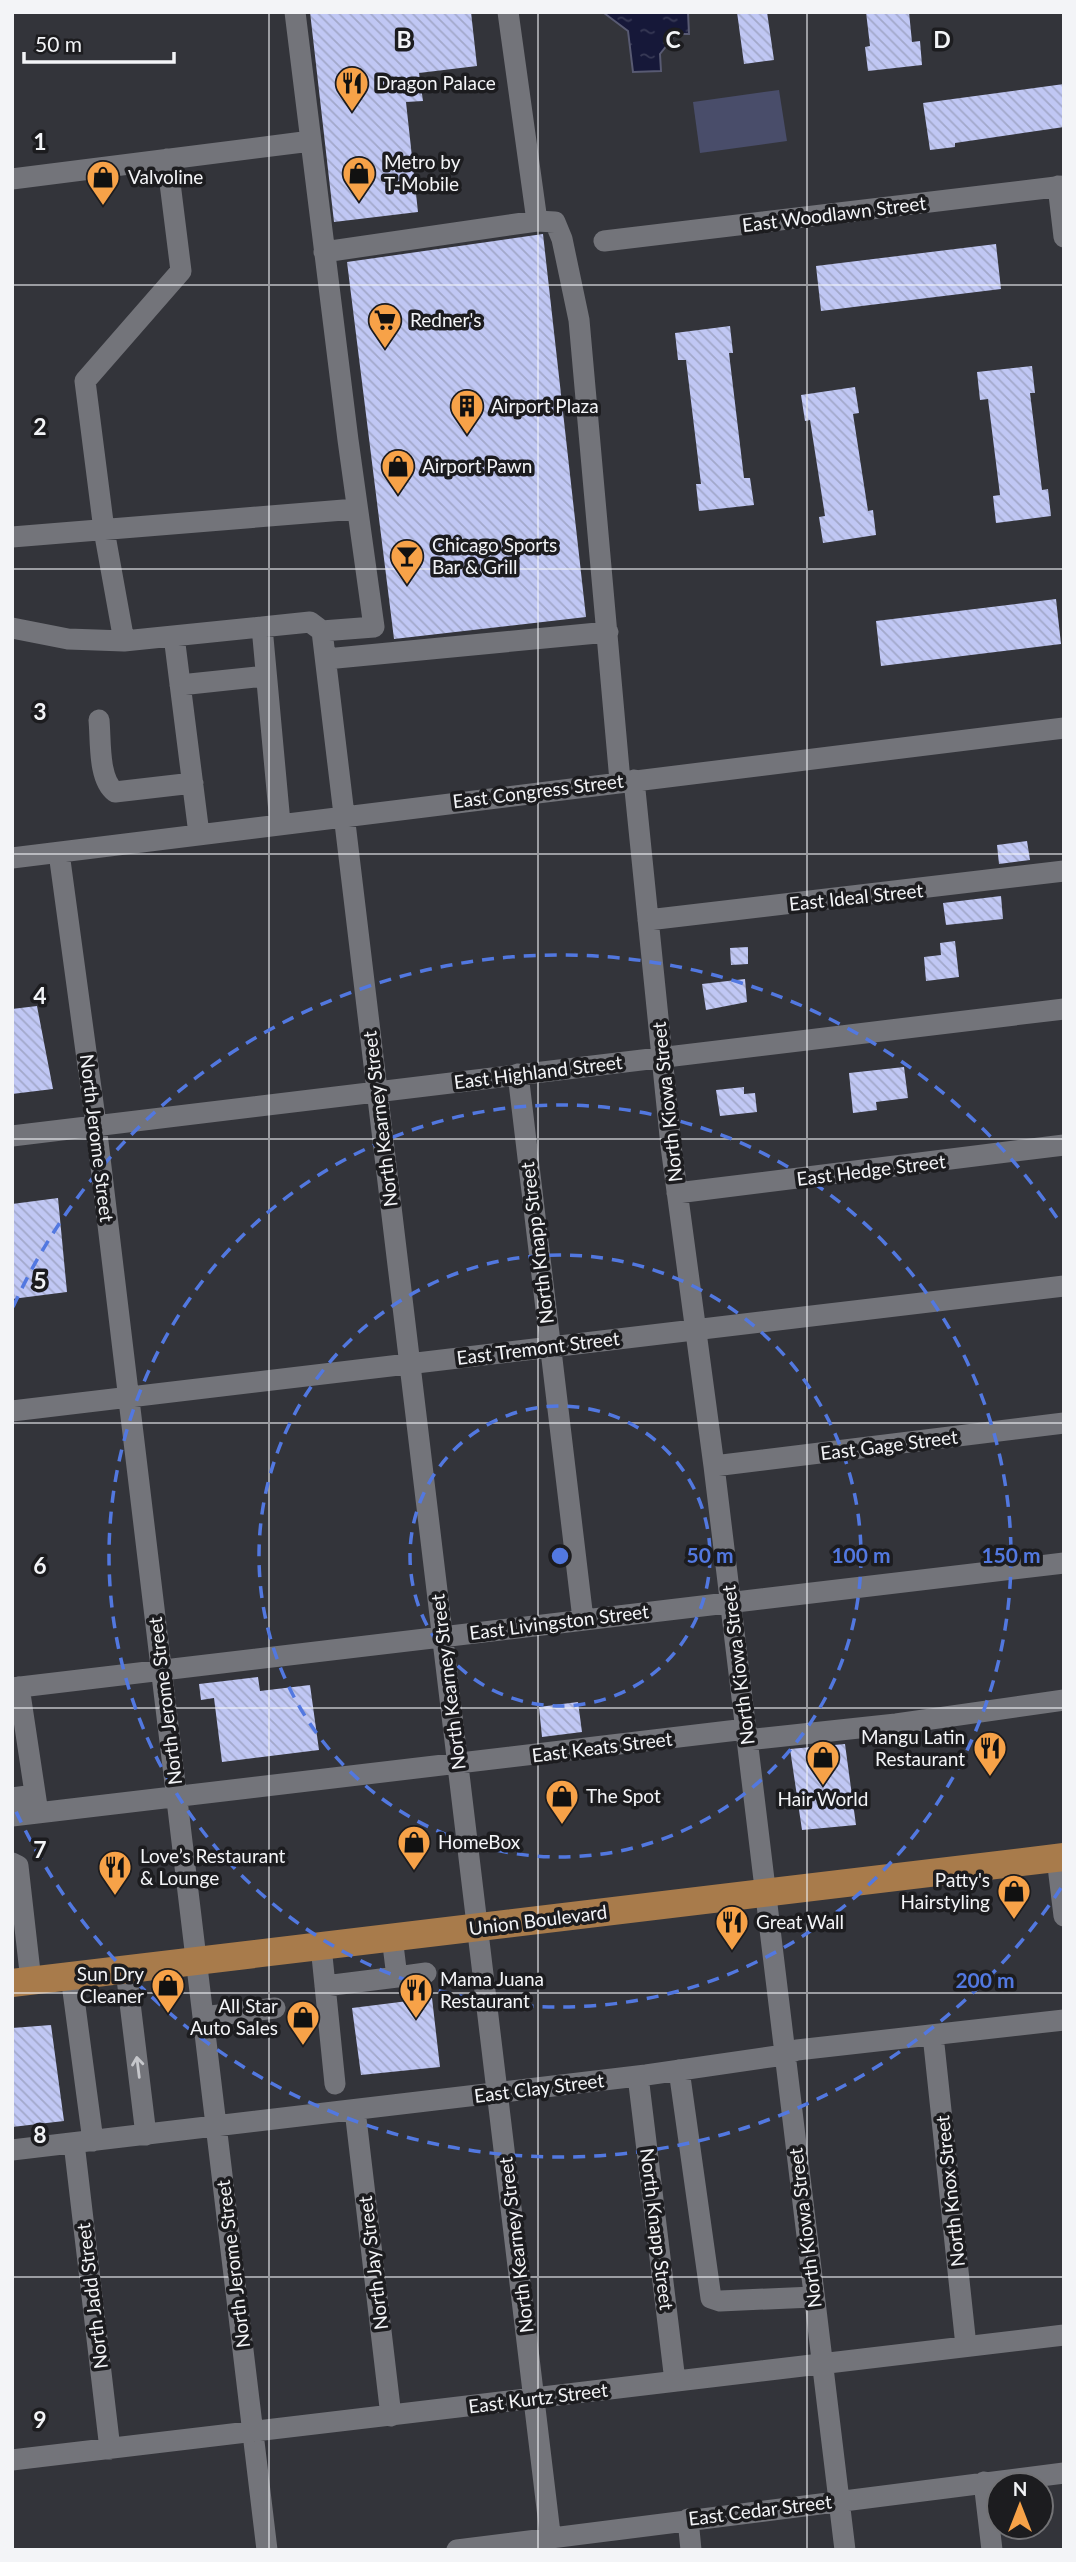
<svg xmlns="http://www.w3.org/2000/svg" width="1076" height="2562" font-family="Lato,sans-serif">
  <defs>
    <pattern id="water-ripples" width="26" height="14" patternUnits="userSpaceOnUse" patternTransform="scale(1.75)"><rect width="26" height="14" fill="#161839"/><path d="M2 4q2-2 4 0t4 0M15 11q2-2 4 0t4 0" fill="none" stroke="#383a56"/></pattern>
    <pattern id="building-back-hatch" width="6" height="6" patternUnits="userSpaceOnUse" patternTransform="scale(1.75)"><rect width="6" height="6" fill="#c0c7f4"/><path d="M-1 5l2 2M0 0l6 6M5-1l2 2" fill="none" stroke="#a2a8ca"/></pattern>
  </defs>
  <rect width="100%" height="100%" fill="#33343a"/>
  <path fill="#494d6a" d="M779 90 787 141 700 153 693 102Z"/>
  <path fill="url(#water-ripples)" stroke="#585a72" stroke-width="2" d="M688 12 689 34H676L660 54 661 71 633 72 628 31 604 13Z"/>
  <path fill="url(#building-back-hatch)" d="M310 12H471L477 66 419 73 423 101 406 102 418 212 334 222Z
    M737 12H767L774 60 744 64Z
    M866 12H909L912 42 920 41 922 65 868 71 865 47 870 46Z
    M1064 84V127L955 143V147L930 150 923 103Z
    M543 234 586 617 394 639 347 262Z
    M996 244 1001 289 821 311 816 266Z
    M730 326 733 353H729L744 478H750L754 505 699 511 696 484H701L686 360H678L675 333Z
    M1032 366 1035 393H1030L1042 490 1048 489 1051 516 996 523 993 496 1000 495 988 399 980 400 977 372Z
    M855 387 859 413 853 414 868 511 873 510 876 535 823 543 819 517 825 516 810 420 805 421 801 395Z
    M1056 599 1061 644 881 666 876 621Z
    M1027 841 1030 860 999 864 997 845Z
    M1001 896 1003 919 946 925 943 903Z
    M955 941 959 977 926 981 924 957 941 955 940 943Z
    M748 947V964L731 965 730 948Z
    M745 979 747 1002 706 1010 702 984Z
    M37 1006 53 1089 12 1094V1009Z
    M904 1067 908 1098 876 1102 877 1110 853 1113 849 1073Z
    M744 1087V1094L755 1093 757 1112 720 1116 716 1090Z
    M58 1198 67 1292 12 1299V1204Z
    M258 1677 260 1691 310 1685 319 1750 222 1762 214 1698 201 1700 199 1684Z
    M578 1702 582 1732 542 1737 539 1707Z
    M845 1744 856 1825 802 1830 790 1749Z
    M432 1998 440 2067 361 2075 352 2008Z
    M51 2025 64 2121 12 2127V2028Z"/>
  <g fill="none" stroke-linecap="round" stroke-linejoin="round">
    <path stroke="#73747a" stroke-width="21" d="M295 12 348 440 374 627 322 631 552 2550
      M508 12 537 221
      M167 159 181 271 85 381 104 530 124 641 310 622 322 631
      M12 179 311 141
      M1058 186 1064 237
      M604 241 1064 186
      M324 252 537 221 555 222 562 239 579 320 620 781
      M12 537 356 509
      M262 627 280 823
      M12 628 68 639 124 641
      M174 636 199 834
      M326 659 608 632
      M180 685 266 676
      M99 720C101 741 98 779 115 792L193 783
      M634 780 671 1146 714 1466 845 2550
      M59 853 96 1125 267 2550
      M12 858 1064 728
      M648 920 1064 871
      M518 1074 583 1619
      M12 1136 1064 1009
      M677 1193 1064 1145
      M12 1411 1064 1286
      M714 1466 1064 1423
      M19 1687 38 1813
      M12 1688 1064 1563
      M747 1740 896 1724 1064 1700
      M12 1798 35 1795
      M12 1816 746 1729
      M1057 1858 1064 1916
      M12 1863 18 1866 31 1981
      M321 1946 335 2084
      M126 1970 146 2135
      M71 1976 93 2141
      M397 1977 426 1973
      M325 1986 397 1977 392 1937
      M203 2017 275 2008
      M933 2035 966 2346
      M679 2070 711 2298 720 2301 813 2297
      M638 2076 675 2381
      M355 2110 391 2416
      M74 2143 110 2449
      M12 2150 646 2075 784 2055 797 2050 1064 2020
      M12 2460 1064 2335
      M984 2482 992 2550
      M688 2519 691 2550
      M457 2550 1064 2473"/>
    <path stroke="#a87b4b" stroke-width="28" d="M12 1983 1064 1857"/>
  </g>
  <defs><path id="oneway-shaft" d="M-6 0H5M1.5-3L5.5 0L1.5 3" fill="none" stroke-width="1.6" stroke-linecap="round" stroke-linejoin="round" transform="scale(1.75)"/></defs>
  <use stroke="#c6c7cb" href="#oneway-shaft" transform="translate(138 2067) rotate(-97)"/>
  <path fill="none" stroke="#f3f4f7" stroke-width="2" stroke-opacity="0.55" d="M269 12V2550M538 12V2550M807 12V2550M12 285H1064M12 569H1064M12 854H1064M12 1139H1064M12 1423H1064M12 1708H1064M12 1993H1064M12 2277H1064"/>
  <g fill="none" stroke="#5278e0" stroke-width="3.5" stroke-dasharray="12 9">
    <circle cx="560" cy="1556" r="150"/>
    <circle cx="560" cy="1556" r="301"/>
    <circle cx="560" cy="1556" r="451"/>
    <path d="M1061 1888A601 601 0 0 1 13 1805M13 1307A601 601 0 0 1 1061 1224"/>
  </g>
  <defs>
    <symbol id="restaurant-pin" viewBox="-11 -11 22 30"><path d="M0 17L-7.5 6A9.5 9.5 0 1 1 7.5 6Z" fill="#f7a248" stroke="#1c1c1f"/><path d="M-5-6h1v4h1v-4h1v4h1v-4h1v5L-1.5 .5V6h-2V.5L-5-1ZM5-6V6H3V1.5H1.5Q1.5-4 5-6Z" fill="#111"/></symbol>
    <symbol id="shop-pin" viewBox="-11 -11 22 30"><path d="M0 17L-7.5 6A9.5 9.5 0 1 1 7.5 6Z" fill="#f7a248" stroke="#1c1c1f"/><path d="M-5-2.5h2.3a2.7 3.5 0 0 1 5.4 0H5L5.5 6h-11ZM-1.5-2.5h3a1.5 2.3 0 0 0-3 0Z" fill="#111"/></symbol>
    <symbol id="supermarket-pin" viewBox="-11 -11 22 30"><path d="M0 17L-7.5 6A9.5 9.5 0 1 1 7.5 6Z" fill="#f7a248" stroke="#1c1c1f"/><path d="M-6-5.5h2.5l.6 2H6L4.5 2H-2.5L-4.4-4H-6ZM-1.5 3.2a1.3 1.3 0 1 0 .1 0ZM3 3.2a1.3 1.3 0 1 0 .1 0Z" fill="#111"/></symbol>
    <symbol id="building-pin" viewBox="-11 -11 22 30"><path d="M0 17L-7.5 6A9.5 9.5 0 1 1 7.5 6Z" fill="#f7a248" stroke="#1c1c1f"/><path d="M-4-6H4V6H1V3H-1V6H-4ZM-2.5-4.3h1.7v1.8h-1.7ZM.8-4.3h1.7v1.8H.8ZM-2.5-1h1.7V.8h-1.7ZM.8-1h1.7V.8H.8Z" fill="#111"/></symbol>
    <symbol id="bar-pin" viewBox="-11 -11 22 30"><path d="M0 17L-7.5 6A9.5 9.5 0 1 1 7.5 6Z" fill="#f7a248" stroke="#1c1c1f"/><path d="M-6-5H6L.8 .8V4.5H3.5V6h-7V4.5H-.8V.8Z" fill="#111"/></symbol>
  </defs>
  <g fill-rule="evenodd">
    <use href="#restaurant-pin" x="333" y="64" width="38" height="52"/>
    <use href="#shop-pin" x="340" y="154" width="38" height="52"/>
    <use href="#shop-pin" x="84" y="158" width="38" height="52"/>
    <use href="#supermarket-pin" x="366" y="301" width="38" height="52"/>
    <use href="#building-pin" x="448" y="387" width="38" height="52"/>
    <use href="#shop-pin" x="379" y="447" width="38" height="52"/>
    <use href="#bar-pin" x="388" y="537" width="38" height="52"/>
    <use href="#restaurant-pin" x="971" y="1729" width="38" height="52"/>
    <use href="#shop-pin" x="804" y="1738" width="38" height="52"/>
    <use href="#shop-pin" x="543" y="1777" width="38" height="52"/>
    <use href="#shop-pin" x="395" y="1823" width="38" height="52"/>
    <use href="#restaurant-pin" x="96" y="1848" width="38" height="52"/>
    <use href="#shop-pin" x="995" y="1872" width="38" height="52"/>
    <use href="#restaurant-pin" x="713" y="1903" width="38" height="52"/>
    <use href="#shop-pin" x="149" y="1966" width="38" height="52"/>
    <use href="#restaurant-pin" x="397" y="1971" width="38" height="52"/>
    <use href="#shop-pin" x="284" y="1998" width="38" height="52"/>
  </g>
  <g text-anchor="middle" stroke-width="7" stroke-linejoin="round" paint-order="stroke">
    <g font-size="19" fill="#f3f4f7" stroke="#1c1c1f" text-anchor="start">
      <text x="376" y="90">Dragon Palace</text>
      <text x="384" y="169">Metro by<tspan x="384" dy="22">T-Mobile</tspan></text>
      <text x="128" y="184">Valvoline</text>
      <text x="410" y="327">Redner's</text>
      <text x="491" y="413">Airport Plaza</text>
      <text x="422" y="473">Airport Pawn</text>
      <text x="432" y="552">Chicago Sports<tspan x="432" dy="22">Bar &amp; Grill</tspan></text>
      <text x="965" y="1744" text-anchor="end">Mangu Latin<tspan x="965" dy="22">Restaurant</tspan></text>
      <text x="586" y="1803">The Spot</text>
      <text x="823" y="1806" text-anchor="middle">Hair World</text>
      <text x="438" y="1849">HomeBox</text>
      <text x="140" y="1863">Love’s Restaurant<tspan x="140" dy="22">&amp; Lounge</tspan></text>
      <text x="990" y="1887" text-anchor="end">Patty's<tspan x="990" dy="22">Hairstyling</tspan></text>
      <text x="756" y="1929">Great Wall</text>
      <text x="144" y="1981" text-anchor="end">Sun Dry<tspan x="144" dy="22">Cleaner</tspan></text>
      <text x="440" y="1986">Mama Juana<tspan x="440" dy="22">Restaurant</tspan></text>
      <text x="278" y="2013" text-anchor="end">All Star<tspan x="278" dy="22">Auto Sales</tspan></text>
    </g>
    <g font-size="19" fill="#f3f4f7" stroke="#1c1c1f">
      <text transform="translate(834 214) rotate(-7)" y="7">East Woodlawn Street</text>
      <text transform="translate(538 791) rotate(-7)" y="7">East Congress Street</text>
      <text transform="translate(856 897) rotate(-6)" y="7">East Ideal Street</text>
      <text transform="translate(538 1072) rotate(-7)" y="7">East Highland Street</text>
      <text transform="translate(667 1102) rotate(-96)" y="7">North Kiowa Street</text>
      <text transform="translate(380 1119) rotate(-97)" y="7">North Kearney Street</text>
      <text transform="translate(97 1138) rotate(83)" y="7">North Jerome Street</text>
      <text transform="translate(871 1170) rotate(-7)" y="7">East Hedge Street</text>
      <text transform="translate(537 1243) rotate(-97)" y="7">North Knapp Street</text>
      <text transform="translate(538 1348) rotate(-7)" y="7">East Tremont Street</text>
      <text transform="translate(889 1445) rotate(-7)" y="7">East Gage Street</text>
      <text transform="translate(559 1622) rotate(-7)" y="7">East Livingston Street</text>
      <text transform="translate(738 1665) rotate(-97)" y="7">North Kiowa Street</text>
      <text transform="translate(448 1682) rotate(-97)" y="7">North Kearney Street</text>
      <text transform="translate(165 1701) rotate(-97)" y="7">North Jerome Street</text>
      <text transform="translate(602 1747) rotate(-7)" y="7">East Keats Street</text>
      <text transform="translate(538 1920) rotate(-7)" y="7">Union Boulevard</text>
      <text transform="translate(539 2088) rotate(-7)" y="7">East Clay Street</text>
      <text transform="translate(950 2191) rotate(-96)" y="7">North Knox Street</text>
      <text transform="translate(805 2228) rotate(-97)" y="7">North Kiowa Street</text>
      <text transform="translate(657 2229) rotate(83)" y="7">North Knapp Street</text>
      <text transform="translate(516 2245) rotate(-97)" y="7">North Kearney Street</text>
      <text transform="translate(373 2263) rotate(-97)" y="7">North Jay Street</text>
      <text transform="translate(233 2264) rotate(-97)" y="7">North Jerome Street</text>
      <text transform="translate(92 2296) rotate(-97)" y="7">North Jadd Street</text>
      <text transform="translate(538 2398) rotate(-7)" y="7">East Kurtz Street</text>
      <text transform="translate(760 2510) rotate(-7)" y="7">East Cedar Street</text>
    </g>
  </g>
  <g font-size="23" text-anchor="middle" font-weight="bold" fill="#f3f4f7" stroke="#1c1c1f" stroke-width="7" stroke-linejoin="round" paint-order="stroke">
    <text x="404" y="48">B</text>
    <text x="673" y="48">C</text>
    <text x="942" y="48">D</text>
    <text x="40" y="150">1</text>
    <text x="40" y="435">2</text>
    <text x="40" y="720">3</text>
    <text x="40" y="1004">4</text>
    <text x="40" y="1289">5</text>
    <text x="40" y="1574">6</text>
    <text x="40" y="1858">7</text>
    <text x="40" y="2143">8</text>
    <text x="40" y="2428">9</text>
  </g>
  <circle cx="560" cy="1556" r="10" fill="#5278e0" stroke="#1c1c1f" stroke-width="3.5"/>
  <g font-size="21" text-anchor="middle" font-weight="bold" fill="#5278e0" stroke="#1c1c1f" stroke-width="7" stroke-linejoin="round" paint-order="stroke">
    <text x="710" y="1563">50 m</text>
    <text x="861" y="1563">100 m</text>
    <text x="1011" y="1563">150 m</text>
    <text x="985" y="1988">200 m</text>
  </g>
  <rect width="1076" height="2562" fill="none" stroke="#f3f4f7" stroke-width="28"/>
  <g transform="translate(1020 2506)"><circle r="33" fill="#1c1c1f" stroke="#727275" stroke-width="2"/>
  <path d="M0-5L12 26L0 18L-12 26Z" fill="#f7a248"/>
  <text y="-10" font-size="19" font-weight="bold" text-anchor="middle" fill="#f3f4f7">N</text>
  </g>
  <path d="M24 52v10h150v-10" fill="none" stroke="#f3f4f7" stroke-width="3.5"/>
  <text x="35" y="52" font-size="21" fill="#f3f4f7" stroke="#1c1c1f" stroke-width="5" paint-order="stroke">50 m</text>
</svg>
